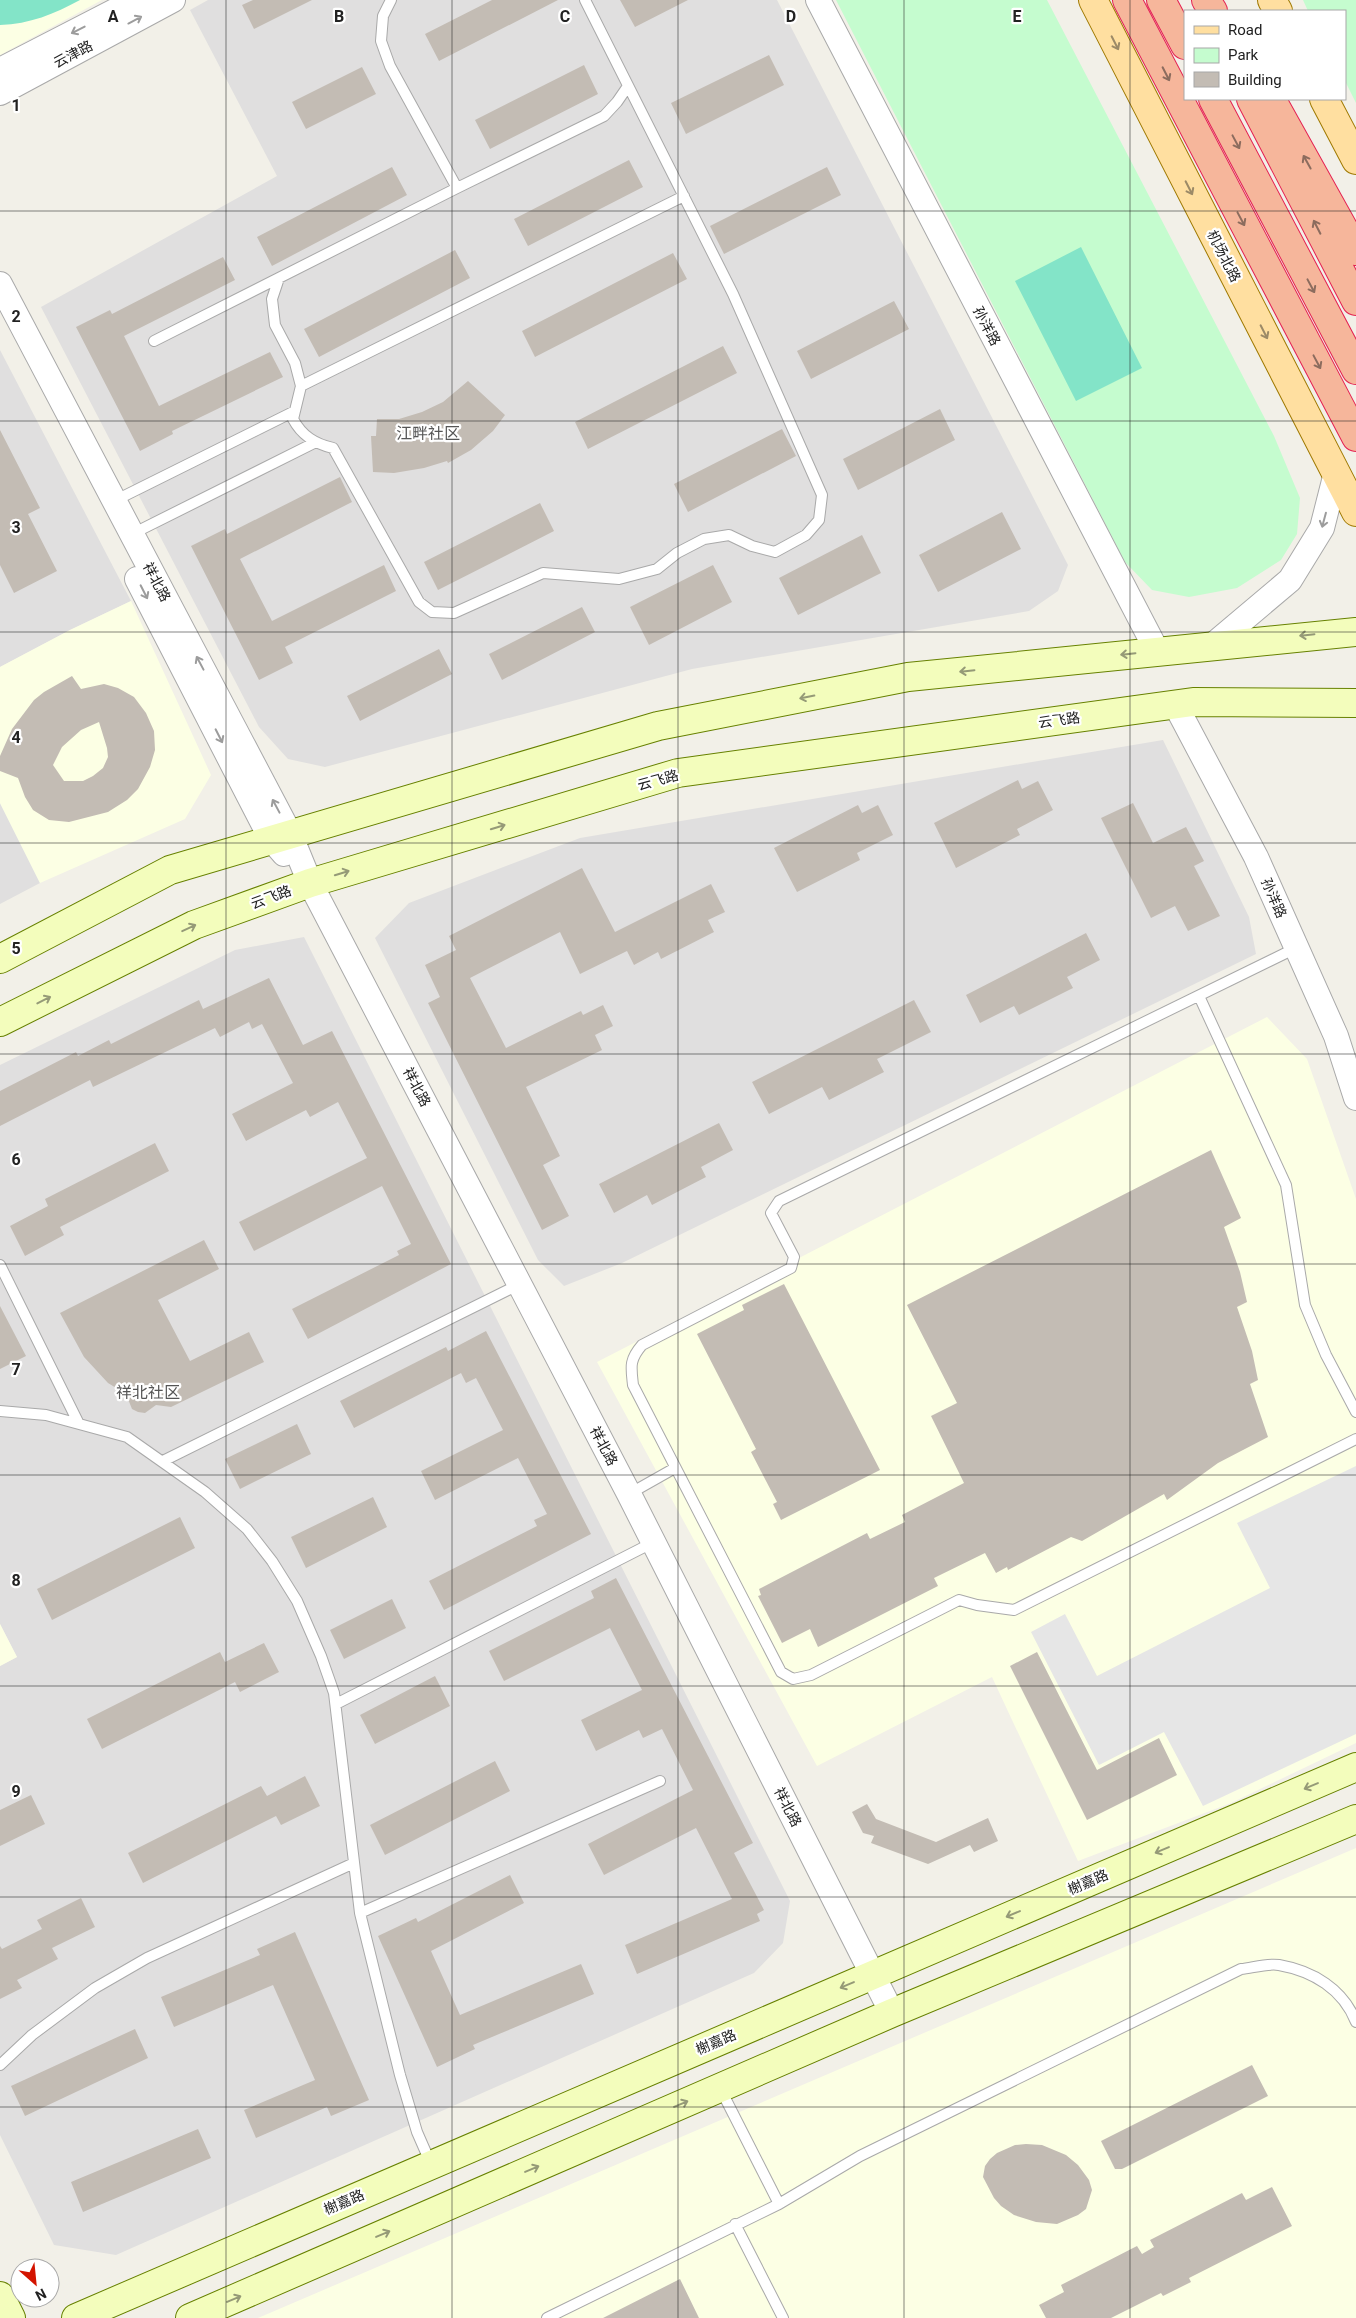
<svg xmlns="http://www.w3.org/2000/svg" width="1356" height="2318" font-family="Roboto,'Noto Sans SC',sans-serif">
  <rect width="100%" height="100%" fill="#f2f0e8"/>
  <path fill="#e0dfdf" d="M208 0H777L1068 565 1058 591 1029 611 692 669 325 767 288 759 259 727 41 307 277 176 190 10Z
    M0 350 131 601 70 630 0 667Z
    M1163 740 1249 917 1256 954 622 1263 564 1286 538 1260 375 938 409 903 580 838Z
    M0 803 40 883 0 904Z
    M304 937 790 1901 783 1943 754 1973 116 2255 54 2245 0 2135V1666L17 1657 0 1624V1065L235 950Z"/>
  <path fill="#fcffe4" d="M0 0H102L0 55Z
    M131 601 211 775 185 819 40 883 0 803V667L70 630Z
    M1267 1017 1307 1059 1356 1199V1743L1231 1803 1078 1861 992 1677 817 1766 597 1362Z
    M0 1624 17 1657 0 1666Z
    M1356 1848V2318H258Z"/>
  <path fill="#c5fccf" d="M836 0H1047L1274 436 1300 498 1297 534 1281 560 1237 588 1189 597 1152 590 1125 562Z
    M1303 0H1356V103L1345 81V11H1308Z"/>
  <path fill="#83e4c8" d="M0 0H80C54 14 30 24 0 25Z
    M1081 247 1142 368 1076 401 1015 281Z"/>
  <path fill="#e6e6e6" d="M1356 1466V1734L1203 1806 1164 1732 1099 1765 1031 1632 1065 1614 1097 1676 1270 1588 1237 1523Z"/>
  <path fill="#c3bcb4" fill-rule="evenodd" d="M253 0H312L254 29 242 5Z
    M492 0H558L439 61 425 34Z
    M620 0H688L635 27Z
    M769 55 784 85 686 134 671 103Z
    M584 65 598 94 490 149 475 120Z
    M362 67 376 94 306 129 292 102Z
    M629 160 643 187 528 246 514 219Z
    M392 167 407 195 272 266 257 237Z
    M827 167 841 195 724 254 710 226Z
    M455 250 470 278 319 357 304 329Z
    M673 253 687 279 535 357 522 331Z
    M223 257 235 280 124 336 159 406 270 352 283 377 172 431 173 434 140 451 76 327 110 310 112 314Z
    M894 301 909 329 811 379 797 351Z
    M723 346 737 373 588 449 575 422Z
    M468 381 505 415 493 431 471 450 448 463 447 461 424 468 394 473 373 472 371 436H376L377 419H399L422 412 443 402Z
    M940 409 955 440 858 490 843 459Z
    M782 429 796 456 688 512 674 484Z
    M0 430 40 508 28 514 57 571 14 593 0 565Z
    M340 477 352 502 240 559 272 621 384 565 396 591 285 647 293 663 259 680 191 546 225 529 227 534Z
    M540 503 554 531 438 590 424 562Z
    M1002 512 1021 549 938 592 919 555Z
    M862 535 881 573 798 615 779 578Z
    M713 565 732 602 649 645 630 607Z
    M582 607 595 632 502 680 489 654Z
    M439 649 452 674 360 721 347 696Z
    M72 676 81 689 104 684 118 688 134 697 146 713 154 731 155 750 150 767 138 789 127 800 108 812 69 822 49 820 33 810 25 797 18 778 0 771V756L12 729 34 700 44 692ZM99 722 107 748 108 757 103 768 93 776 83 781H64L53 765 62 747 81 730Z
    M1018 780 1022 789 1038 781 1053 810 1017 829 1020 835 956 868 934 823Z
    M1133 803 1153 843 1186 827 1204 861 1194 866 1220 916 1188 931 1175 906 1151 918 1101 818Z
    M858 805 862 813 878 805 893 835 857 853 860 860 797 892 774 848Z
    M582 868 615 932 711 884 725 912 708 920 714 932 661 959 658 952 634 965 627 951 580 974 560 932 470 978 506 1048 581 1011 583 1015 603 1005 613 1026 595 1035 602 1050 526 1087 560 1156 543 1165 569 1216 542 1230 428 1003 440 997 425 965 456 950 449 936Z
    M1086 933 1100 960 1067 977 1073 988 1019 1015 1014 1006 980 1023 966 995Z
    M269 978 303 1045 332 1031 451 1264 308 1339 292 1309 399 1255 397 1251 411 1244 382 1186 254 1251 239 1222 367 1158 338 1102 310 1117 306 1110 246 1141 232 1114 293 1083 262 1024 252 1029 249 1022 220 1037 215 1028 93 1087 90 1080 0 1126V1091L76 1052 78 1056 109 1040 111 1044 199 1000 203 1009Z
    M914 1000 931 1032 877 1059 884 1072 829 1100 822 1087 769 1114 752 1082Z
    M719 1123 733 1150 701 1167 706 1177 652 1205 647 1195 614 1213 599 1184Z
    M155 1143 169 1171 60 1227 64 1235 25 1256 10 1226 48 1206 45 1199Z
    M1211 1150 1241 1218 1224 1227 1240 1272 1247 1302 1237 1307 1252 1351 1258 1380 1250 1384 1268 1437 1218 1463 1167 1500 1164 1494 1082 1541 1071 1537 1008 1570 1007 1567 996 1573 985 1553 934 1578 938 1586 818 1647 810 1629 782 1643 758 1596 761 1595 759 1589 867 1533 870 1539 905 1522 902 1515 964 1483 931 1416 957 1403 907 1305Z
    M204 1240 219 1269 158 1300 190 1361 249 1332 264 1362 171 1407 156 1405 145 1413 138 1412 132 1409 126 1394 108 1383 84 1357 60 1313Z
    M784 1284 880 1470 781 1520 773 1504 777 1502 751 1452 756 1449 697 1334 744 1310 742 1305Z
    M0 1306 26 1356 0 1369Z
    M486 1331 591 1534 444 1610 429 1581 537 1526 534 1520 547 1514 518 1458 435 1500 421 1471 503 1430 476 1378 466 1383 461 1373 354 1428 340 1401 446 1347 448 1351Z
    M297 1424 311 1454 240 1489 225 1459Z
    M373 1497 387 1527 306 1568 291 1537Z
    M180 1517 195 1548 52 1620 37 1589Z
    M616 1578 753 1843 734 1853 764 1910 757 1914 760 1921 637 1974 625 1945 732 1899 696 1828 604 1875 588 1844 693 1790 662 1729 643 1738 639 1730 596 1751 581 1720 642 1690 610 1628 504 1681 489 1651 594 1598 591 1591Z
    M392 1599 406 1628 344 1659 330 1630Z
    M264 1643 279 1672 240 1692 235 1682 102 1749 87 1719 220 1652 225 1662Z
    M1037 1652 1097 1770 1159 1738 1177 1775 1087 1820 1010 1666Z
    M435 1676 450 1706 375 1744 360 1715Z
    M495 1761 510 1791 385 1855 370 1825Z
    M305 1776 320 1806 281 1825 276 1816 143 1883 128 1853 261 1786 267 1796Z
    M31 1795 45 1824 0 1846V1810Z
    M867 1804 876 1819 936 1842 988 1818 998 1841 974 1852 970 1845 928 1864 871 1843 874 1836 863 1833 852 1812Z
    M510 1875 524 1903 431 1951 460 2015 581 1964 594 1994 473 2045 475 2049 437 2067 378 1936 416 1918 418 1922Z
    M81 1898 95 1927 52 1948 58 1959 17 1980 22 1988 0 1999V1946L2 1949 42 1929 37 1920Z
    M295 1932 369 2100 331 2116 327 2107 256 2138 244 2110 315 2080 273 1985 174 2027 161 1997 260 1955 257 1949Z
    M135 2029 148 2058 25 2116 11 2086Z
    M1252 2065 1268 2096 1122 2169H1115L1101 2141Z
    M198 2129 211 2158 83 2212 71 2182Z
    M1026 2144 1042 2145 1066 2155 1078 2165 1089 2180 1092 2190 1086 2209 1078 2215 1057 2224 1036 2222 1014 2215 1001 2206 994 2198 983 2177 985 2166 990 2159 997 2153 1015 2145Z
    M1272 2187 1292 2226 1189 2278 1191 2282 1163 2296 1161 2293 1111 2318H1046L1039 2305 1064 2292 1061 2285 1137 2246 1142 2254 1154 2247 1150 2240 1242 2193 1246 2200Z
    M680 2279 699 2318H603Z"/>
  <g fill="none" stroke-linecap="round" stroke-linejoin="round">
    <defs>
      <path id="service" d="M391 0 383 16 381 41 390 66 457 188
        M279 278 272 299 275 325 295 363 301 386 293 419C302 436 315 444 333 448L419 602 432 612 454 613 543 573 619 579 657 569 677 553 704 539 729 535 752 546 775 552 806 535 819 520 822 495 733 294 585 0
        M154 341 457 188 604 116 617 102 628 86
        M301 386 684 196
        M114 501 295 411
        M132 534 316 442
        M1296 948 779 1201 771 1213 794 1257 791 1268 642 1345C629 1360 631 1367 633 1385L781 1672 793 1679 811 1675 959 1600 977 1605 1014 1610 1356 1439
        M1199 996 1286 1185 1305 1305 1326 1355 1356 1412
        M0 1265 78 1422
        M0 1411 46 1415 127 1437 205 1492 247 1529 272 1561 297 1601 321 1656 334 1693 360 1913 400 2075 417 2132 431 2164
        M163 1461 520 1284
        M629 1494 675 1468
        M336 1704 654 1542
        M360 1913 660 1781
        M0 2065 32 2035 95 1988 147 1958 354 1863
        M720 2088 779 2204
        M735 2224 783 2318
        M547 2318 779 2204 860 2156 1241 1969C1252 1968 1267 1963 1279 1965 1313 1971 1343 1989 1356 2022"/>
      <path id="tertiary" d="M818 0 1157 651
        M0 70 136 0
        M0 93 173 0
        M0 284 290 834 310 883 629 1494 892 2013
        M137 579 271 839 284 854
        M1213 645 1290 580 1322 528 1336 473
        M1175 704 1256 857 1336 1036 1356 1098"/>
      <path id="secondary" d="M0 959 170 870 658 726 908 677 1356 632
        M0 1022 194 925 310 883 678 773 1193 702 1356 703
        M0 2296 11 2318
        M76 2318 1356 1767
        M190 2318 892 2013 1356 1819"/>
      <path id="primary" d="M1093 0 1356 512
        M1272 0 1278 11
        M1324 99 1356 160"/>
      <path id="trunk" d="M1127 0 1356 437
        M1161 0 1185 45
        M1206 0 1213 11
        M1213 99 1356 370
        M1251 99 1356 301
        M1273 102 1356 251"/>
    </defs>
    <use href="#service" stroke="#a9a9a9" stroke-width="12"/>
    <use href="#tertiary" stroke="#a9a9a9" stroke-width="26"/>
    <use href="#secondary" stroke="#678100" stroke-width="30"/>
    <use href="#primary" stroke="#9f7900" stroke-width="30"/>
    <use href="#trunk" stroke="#e42152" stroke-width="30"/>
    <use href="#service" stroke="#fff" stroke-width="10"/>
    <use href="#tertiary" stroke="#fff" stroke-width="24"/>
    <use href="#secondary" stroke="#f3fdbc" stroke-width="28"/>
    <use href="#primary" stroke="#ffdfa0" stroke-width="28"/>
    <use href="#trunk" stroke="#f6b69b" stroke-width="28"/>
  </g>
  <defs><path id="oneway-shaft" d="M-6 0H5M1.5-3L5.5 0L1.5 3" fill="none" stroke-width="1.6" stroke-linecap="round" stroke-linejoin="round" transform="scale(1.25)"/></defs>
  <g stroke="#9c9c9c">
    <use href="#oneway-shaft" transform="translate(135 20) rotate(-28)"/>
    <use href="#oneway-shaft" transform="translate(78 30) rotate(153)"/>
    <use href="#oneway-shaft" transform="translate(1324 520) rotate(105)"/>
    <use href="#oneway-shaft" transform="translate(144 592) rotate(63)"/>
    <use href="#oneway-shaft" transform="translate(200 663) rotate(-118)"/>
    <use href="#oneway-shaft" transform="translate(219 736) rotate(63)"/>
    <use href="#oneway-shaft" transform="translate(276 806) rotate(-118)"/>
  </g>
  <g stroke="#9c8a67">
    <use href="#oneway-shaft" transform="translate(1115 43) rotate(63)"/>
    <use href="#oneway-shaft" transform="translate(1189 188) rotate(63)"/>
    <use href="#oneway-shaft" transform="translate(1264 332) rotate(63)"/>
  </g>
  <g stroke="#8c6c5e">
    <use href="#oneway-shaft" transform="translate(1166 74) rotate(63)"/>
    <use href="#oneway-shaft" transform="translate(1236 142) rotate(62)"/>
    <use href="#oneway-shaft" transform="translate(1307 162) rotate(-119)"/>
    <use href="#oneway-shaft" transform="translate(1241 219) rotate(62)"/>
    <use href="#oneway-shaft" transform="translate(1317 227) rotate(-117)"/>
    <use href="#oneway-shaft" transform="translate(1311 286) rotate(62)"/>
    <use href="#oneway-shaft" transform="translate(1317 362) rotate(62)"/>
  </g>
  <g stroke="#959a77">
    <use href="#oneway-shaft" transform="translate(1307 635) rotate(174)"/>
    <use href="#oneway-shaft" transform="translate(1128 654) rotate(174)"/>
    <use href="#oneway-shaft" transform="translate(967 671) rotate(174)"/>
    <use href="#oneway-shaft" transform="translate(807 697) rotate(169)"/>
    <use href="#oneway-shaft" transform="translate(498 827) rotate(-17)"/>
    <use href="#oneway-shaft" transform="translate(342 873) rotate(-17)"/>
    <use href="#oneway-shaft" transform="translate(189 928) rotate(-25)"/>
    <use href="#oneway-shaft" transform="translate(44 1000) rotate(-27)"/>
    <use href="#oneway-shaft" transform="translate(1311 1786) rotate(157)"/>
    <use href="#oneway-shaft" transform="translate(1162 1850) rotate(157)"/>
    <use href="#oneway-shaft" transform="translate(1013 1914) rotate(157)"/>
    <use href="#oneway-shaft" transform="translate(847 1985) rotate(157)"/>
    <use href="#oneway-shaft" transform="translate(681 2104) rotate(-23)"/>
    <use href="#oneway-shaft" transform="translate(532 2169) rotate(-23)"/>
    <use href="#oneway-shaft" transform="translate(383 2234) rotate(-23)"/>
    <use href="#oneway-shaft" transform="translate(234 2299) rotate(-23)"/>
  </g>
  <path fill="none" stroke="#222" stroke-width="1" stroke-opacity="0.55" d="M226 0V2318M452 0V2318M678 0V2318M904 0V2318M1130 0V2318M0 211H1356M0 421H1356M0 632H1356M0 843H1356M0 1054H1356M0 1264H1356M0 1475H1356M0 1686H1356M0 1897H1356M0 2107H1356"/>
  <g text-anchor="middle" stroke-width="4.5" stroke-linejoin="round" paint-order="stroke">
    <g font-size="14" fill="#222" stroke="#fff">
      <text transform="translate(73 54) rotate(-28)" y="5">云津路</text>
      <text transform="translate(1224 256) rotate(63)" y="5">机场北路</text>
      <text transform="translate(987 326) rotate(62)" y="5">孙洋路</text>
      <text transform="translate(157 582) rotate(62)" y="5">祥北路</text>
      <text transform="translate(1059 720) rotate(-8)" y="5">云飞路</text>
      <text transform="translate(658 780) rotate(-15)" y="5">云飞路</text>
      <text transform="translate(271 897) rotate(-20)" y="5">云飞路</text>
      <text transform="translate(1274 898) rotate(66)" y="5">孙洋路</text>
      <text transform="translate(417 1087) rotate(62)" y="5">祥北路</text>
      <text transform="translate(604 1446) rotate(62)" y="5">祥北路</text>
      <text transform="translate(788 1807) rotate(63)" y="5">祥北路</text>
      <text transform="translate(1088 1882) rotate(-23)" y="5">榭嘉路</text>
      <text transform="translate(716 2042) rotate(-23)" y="5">榭嘉路</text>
      <text transform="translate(344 2202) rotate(-23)" y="5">榭嘉路</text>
    </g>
    <g font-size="16" fill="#555" stroke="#fff">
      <text x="428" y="439">江畔社区</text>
      <text x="148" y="1398">祥北社区</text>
    </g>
  </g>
  <g font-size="16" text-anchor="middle" font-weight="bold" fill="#222" stroke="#fff" stroke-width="4.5" stroke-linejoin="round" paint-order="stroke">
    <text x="113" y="22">A</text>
    <text x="339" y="22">B</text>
    <text x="565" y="22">C</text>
    <text x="791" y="22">D</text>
    <text x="1017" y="22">E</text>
    <text x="16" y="111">1</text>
    <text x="16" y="322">2</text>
    <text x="16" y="533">3</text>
    <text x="16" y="743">4</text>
    <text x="16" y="954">5</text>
    <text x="16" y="1165">6</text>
    <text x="16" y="1375">7</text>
    <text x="16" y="1586">8</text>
    <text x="16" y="1797">9</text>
  </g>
  <rect x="1184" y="10" width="162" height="90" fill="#ffffff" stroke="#a7a7a7"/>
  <rect x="1194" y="26" width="25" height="8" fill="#ffdfa0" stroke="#a7a7a7"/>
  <text x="1228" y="35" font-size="15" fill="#222222">Road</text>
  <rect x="1194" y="48" width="25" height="15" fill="#c5fccf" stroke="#a7a7a7"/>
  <text x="1228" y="60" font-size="15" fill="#222222">Park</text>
  <rect x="1194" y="72" width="25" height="15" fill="#c3bcb4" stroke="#a7a7a7"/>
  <text x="1228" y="85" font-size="15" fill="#222222">Building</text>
  <g transform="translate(35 2283) rotate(153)"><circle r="24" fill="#ffffff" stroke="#a7a7a7"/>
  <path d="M0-4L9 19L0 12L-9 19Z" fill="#d31400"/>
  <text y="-8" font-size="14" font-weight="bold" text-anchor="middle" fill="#222222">N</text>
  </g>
</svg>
